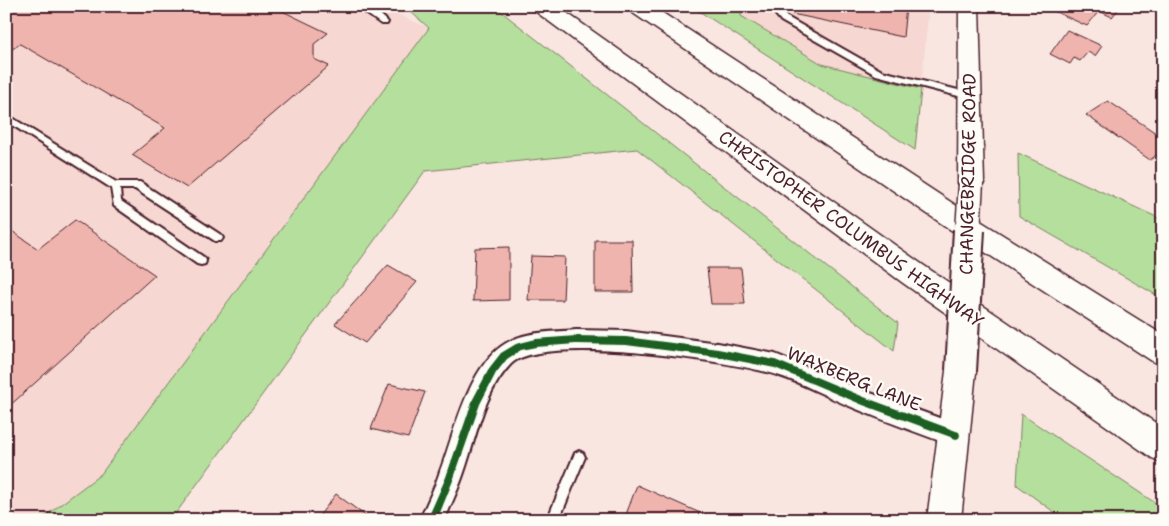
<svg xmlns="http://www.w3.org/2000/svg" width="1169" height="526" font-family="'Shantell Sans',sans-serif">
  <rect width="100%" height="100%" fill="#f9e6e1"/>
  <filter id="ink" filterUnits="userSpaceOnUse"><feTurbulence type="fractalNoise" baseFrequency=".02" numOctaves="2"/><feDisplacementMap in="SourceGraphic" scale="10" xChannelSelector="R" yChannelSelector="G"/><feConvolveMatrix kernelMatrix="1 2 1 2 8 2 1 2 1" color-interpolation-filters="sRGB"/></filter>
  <g filter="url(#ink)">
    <path fill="#f6d7d1" d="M6 6H378L429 28 101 474 40 520H6Z
      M741 6H929L921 89 822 64 741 16Z"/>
    <path fill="#b4df9c" stroke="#7f7f64" d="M404 6H494L898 323 894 351 637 149 425 171 171 520H40L101 474 429 28Z
      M691 6H741V16L822 64 921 89 915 150Z
      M1018 153 1163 220V299L1019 216Z
      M1021 414 1163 508V520H1065L1017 485Z"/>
    <path fill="#efb4ad" stroke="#4a1f2b" d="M6 6H272L328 33 314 44V59L329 66 187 188 132 155 165 128 20 44 6 53Z
      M794 6H906L903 37 792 14Z
      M1048 6H1121L1112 17 1099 11 1087 26 1047 8Z
      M1067 30 1102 46 1095 56 1088 52 1080 61 1074 58 1070 64 1050 54Z
      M1108 101 1156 133 1162 151 1150 160 1086 115Z
      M75 220 155 275 6 409V227L38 249Z
      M595 240H632L633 292H595Z
      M509 247V300L473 301 475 248Z
      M531 256 565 257 563 300H528Z
      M388 265 417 282 365 343 335 324Z
      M707 268H741L745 304H711Z
      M389 384 425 392 408 438 371 429Z
      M637 485 716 520H624Z
      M336 494 371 520H316Z"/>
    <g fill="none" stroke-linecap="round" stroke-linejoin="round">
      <defs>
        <path id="lane" d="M356 6C370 6 379 12 388 22L387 24H381Z
          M773 6H781L780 10 787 17 882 71 970 93 974 96 970 99 876 75 781 21 772 10Z
          M6 114 116 182H140L221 235 223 238 221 241H215L135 189H120L121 201 205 258 206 261 205 264 201 265 197 264 114 206 111 188 6 121Z
          M579 451 583 453 585 457 559 520H547L575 453Z"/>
        <path id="street" d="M576 330 626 331 718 343 775 354 865 391 964 427 968 435 964 443 956 447C922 434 887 422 854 408 827 397 801 382 774 374 731 361 541 333 511 364 482 394 476 441 462 478 457 492 450 506 445 520H420C426 504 434 490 439 474 455 433 469 359 512 340 531 331 555 332 576 330Z"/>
        <path id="secondary" d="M959 6H979L984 183 980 190 971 193 962 190 958 183Z
          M961 357 972 361 976 371 961 520H927L946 371 950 361Z"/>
        <path id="highway" d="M532 6H557L923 265 1163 428V463L1152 458 903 283 535 11Z
          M627 6H652L969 214 1163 335V365L1152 361 951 230 630 11Z"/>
      </defs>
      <use href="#lane" stroke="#4a1f2b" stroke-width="4"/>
      <use href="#street" stroke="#4a1f2b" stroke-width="4"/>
      <use href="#secondary" stroke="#4a1f2b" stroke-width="3"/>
      <use href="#highway" stroke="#4a1f2b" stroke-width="3"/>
      <use href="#lane" fill="#fdfcf7" fill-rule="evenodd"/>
      <use href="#street" fill="#fdfcf7" fill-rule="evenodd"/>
      <use href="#secondary" fill="#fdfcf7" fill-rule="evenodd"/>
      <use href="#highway" fill="#fdfcf7" fill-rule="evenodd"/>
      <defs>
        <path id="secondary-bridge-far1" d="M968 231 971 183"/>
        <path id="secondary-bridge" d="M961 371 969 230"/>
      </defs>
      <use href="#secondary-bridge-far1" stroke="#4a1f2b" stroke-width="27" stroke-linecap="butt"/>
      <use href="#secondary-bridge" stroke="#4a1f2b" stroke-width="34" stroke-linecap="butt"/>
      <use href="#secondary-bridge-far1" stroke="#fdfcf7" stroke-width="24"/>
      <use href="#secondary-bridge" stroke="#fdfcf7" stroke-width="30"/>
      <defs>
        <path id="cycleway" d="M576 336 626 337 718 349 775 360 864 397 956 431 959 432 960 435 959 438 956 439 863 405 775 368 718 357 626 345 576 344 536 347 521 350 507 359 496 373 480 404 454 478 437 520H427L446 477 473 399 490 367 501 353 516 344 536 339Z"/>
      </defs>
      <use href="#cycleway" stroke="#fdfcf7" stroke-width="3"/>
      <use href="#cycleway" fill="#1b5e20" fill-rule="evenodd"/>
    </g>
  </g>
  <g text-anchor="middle" stroke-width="4.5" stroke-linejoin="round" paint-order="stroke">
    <g font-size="18" fill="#4a1f2b" stroke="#fdfcf7">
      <text transform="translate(968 174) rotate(-89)" y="6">CHANGEBRIDGE ROAD</text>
      <text transform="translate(851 229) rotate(36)" y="6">CHRISTOPHER COLUMBUS HIGHWAY</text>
      <text transform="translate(854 379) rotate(22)" y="6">WAXBERG LANE</text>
    </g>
  </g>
  <rect width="1169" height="526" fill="none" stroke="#fdfcf7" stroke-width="25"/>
  <rect x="12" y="12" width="1144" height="501" fill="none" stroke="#4a1f2b" stroke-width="2" filter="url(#ink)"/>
</svg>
